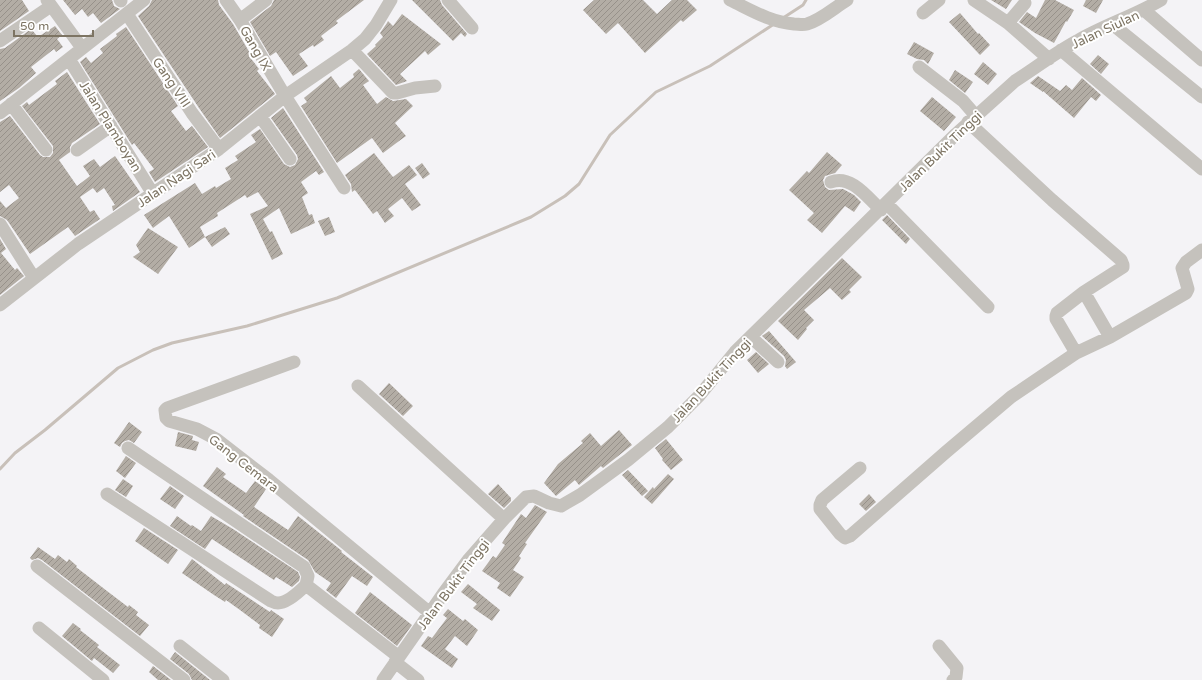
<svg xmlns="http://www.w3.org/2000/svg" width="1202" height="680" font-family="'Varela Round',sans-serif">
  <defs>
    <pattern id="building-hatch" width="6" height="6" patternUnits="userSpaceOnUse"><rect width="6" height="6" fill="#b3ada5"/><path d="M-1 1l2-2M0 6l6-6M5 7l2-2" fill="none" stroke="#97918a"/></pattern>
  </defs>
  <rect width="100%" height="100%" fill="#f4f3f6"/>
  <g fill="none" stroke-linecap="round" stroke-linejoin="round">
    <path stroke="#c8c0b9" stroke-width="3" d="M783 18 803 5 806 0
      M0 469 15 453 45 430 118 368 153 350 172 343 247 326 337 298 531 217 565 196 579 184 610 135 656 92 710 66 774 24"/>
  </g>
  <path fill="url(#building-hatch)" d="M0 0H22L29 11 0 31Z
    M63 0H112L114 6 120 9 101 23 93 13 88 17 82 9 75 15Z
    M152 0H218L219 5 233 24 251 55 249 56 259 69 257 71 275 94 220 138 199 108 138 16 149 6Z
    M274 0H364L336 21 338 23 321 36 324 40 314 47 313 45 299 54 308 66 293 76 276 52 270 56 250 22 271 6Z
    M412 0H440L442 5 467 34 465 37 461 33 453 41Z
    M594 0H643L657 14 672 0H687L697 10 683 22 681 20 645 53 618 23 606 34 583 10Z
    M991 0H1012L1006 9Z
    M1045 0H1055L1074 10 1067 22 1066 21 1054 43 1035 33 1019 22 1027 12 1036 18Z
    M1086 0H1103L1096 13 1083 6Z
    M960 13 978 34 979 33 990 45 980 55 949 22Z
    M402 14 441 44 428 55 425 51 400 74 407 81 396 85 367 54 376 46 375 45 383 37 380 33 387 23 388 21 393 26Z
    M55 26 62 35 57 39 63 47 56 52 54 49 31 67 36 73 19 88 0 101V49L5 48 31 29 38 37Z
    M126 27 178 106 171 111 186 131 192 126 208 147 155 182 149 172 154 169 134 143 132 145 80 62 86 57 91 63 103 53 100 49 117 36 116 34Z
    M914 42 934 53 928 64 924 60 917 59 907 54Z
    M1098 55 1109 64 1101 74 1090 64Z
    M983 62 997 74 988 85 974 74Z
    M359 69 369 81 363 85 377 104 386 97 393 101 406 99 413 106 395 123 406 136 399 141 383 153 372 138 337 163 301 106 307 102 304 98 331 76 340 88 354 77 353 74Z
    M955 70 973 82 965 93 949 80Z
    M67 72 100 124 72 143 70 147V152L59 160 77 186 90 176 83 166 94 159 100 167 115 156 140 192 113 211 112 206 115 205 104 188 97 193 93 188 80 197 90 212 94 210 100 219 75 236 68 227 30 254 7 220 0 216V201L6 208 19 198 9 185 0 192V122L10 116 40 155 43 157H50L53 153V146L22 106 27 102 29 105 57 84 55 81Z
    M1038 76 1060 91 1066 85 1072 90 1082 78 1101 95 1096 101 1091 97 1074 118 1043 91V92L1030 83Z
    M932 97 956 117 944 131 920 111Z
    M283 108 324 172 319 175 316 171 301 182 308 193 302 197 309 215 312 214 315 223 291 234 279 208 263 219 270 232 272 231 283 254 272 260 250 214 268 206 258 192 247 198 245 195 217 213 218 216 200 227 205 237 225 227 230 234 212 247 205 237 189 248 169 216 153 228 144 215 195 183 202 194 215 186 216 188 231 179 225 168 238 160 235 156 256 142 251 135 260 129 284 164 290 167 295 165 298 159 297 155 271 118Z
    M827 152 842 165 835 173 825 176 823 180 825 187 829 190 843 189 854 195 861 202 854 212 845 206 822 233 807 220 814 213 789 190 807 171 809 173Z
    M374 153 393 177 409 165 417 175 405 184 421 205 412 211 402 198 388 209 394 216 385 223 377 211 373 214 355 190 352 192 351 184 345 175Z
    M422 163 430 174 423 179 415 168Z
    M887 215 910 239 906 244 882 220Z
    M329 217 335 232 325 236 318 221Z
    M148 228 178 247 158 274 133 257 140 252 136 245Z
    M0 239 6 249 1 253 15 270 17 268 24 276 0 295Z
    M842 258 862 277 849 290 851 292 842 300 830 288 804 310 814 320 806 328 807 329 798 340 778 321Z
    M769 331 796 362 787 369 785 366 786 360 784 356 762 336Z
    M756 352 769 364 758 373 747 360Z
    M389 383 413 406 403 416 379 394Z
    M129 422 142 432 134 443 129 440 125 441 122 443 120 447 114 443Z
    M619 430 632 445 603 468 601 466 579 485 575 480 556 496 544 483 558 464 583 443 581 441 590 433 601 446Z
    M178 432 193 436 192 440 199 442 196 451 175 446Z
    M666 439 683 460 671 470 662 460 663 459 655 448Z
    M126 456 136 463 125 478 116 471Z
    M217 467 226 474 223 477 246 493 255 481 266 489 254 507 288 530 298 516 342 551 341 552 373 577 367 586 352 576 336 598 326 590 331 583 315 572 308 560 243 516 244 515 203 486Z
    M628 470 648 491 642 496 622 475Z
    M668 474 674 479 652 504 644 497 653 487 654 489Z
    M123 479 133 486 126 497 115 490Z
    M498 484 511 498V501L504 508 488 494Z
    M170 486 184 496 175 509 160 499Z
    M869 494 876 502 866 511 859 504Z
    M535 505 547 512 525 543 527 544 519 556 521 558 513 570 524 577 510 597 497 588 500 583 482 571 493 556 496 558 505 545 502 543 521 514 526 518Z
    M177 516 191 526 192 525 201 531 211 516 233 529 298 572 300 577 299 581 292 587 276 577 274 580 212 539 205 549 170 526Z
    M144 528 178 550 168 564 135 541Z
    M38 547 55 559 58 555 67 562 69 559 77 566 76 567 107 591 128 607 129 605 138 612 136 615 149 625 140 636 42 560 38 558 32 560 30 558Z
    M192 559 225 585 226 583 270 612 271 610 284 619 272 637 259 628 260 625 240 610 226 600 225 602 214 595 182 573Z
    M468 584 500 610 492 621 473 608 477 604 461 592Z
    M370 592 412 625 397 646 355 613Z
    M448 609 463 621 465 619 478 630 467 646 455 636 445 649 458 659 452 668 421 646 428 636 432 638 447 618 443 615Z
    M73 623 81 629 80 630 99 645 97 647 120 665 113 673 94 658 92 661 62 636Z
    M175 652 210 680H192L189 674 170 659Z
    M153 666 171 680H158L149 672Z"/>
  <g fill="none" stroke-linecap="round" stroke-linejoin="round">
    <path stroke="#c5c2bd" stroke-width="13" d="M47 0 82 48
      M120 0 121 1
      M226 0 240 20 285 96 344 188
      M448 0 472 28
      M730 0C751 10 770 22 794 24 798 24 803 25 807 24 821 20 834 8 847 0
      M974 0 1008 23 1049 59
      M1144 10 1202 60
      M923 13 939 0
      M127 14 192 113 219 149
      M240 20 266 0
      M1008 23 1025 3
      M1112 24 1202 97
      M0 41 51 6
      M352 50 393 93H397L415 88 435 86
      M1061 50 1202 169
      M69 59 153 194
      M919 67 963 101 976 116
      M11 104 46 150
      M0 113 144 0
      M260 116 290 159
      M77 150 111 126
      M831 182C851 174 868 198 881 210
      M887 204 988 307
      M0 224 34 278
      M1084 292 1110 337
      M0 305 78 244 219 149 285 96 352 50 365 39 376 25 391 0
      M751 337 778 362
      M1076 353 1110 337 1186 293 1188 289 1182 268 1186 262 1202 250
      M294 362 167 408 165 410 166 418 169 421 197 429 216 439 269 480 430 613
      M358 386 504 519
      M128 448 304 567 308 576 306 585
      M860 468 822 500 820 505V509L840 534 845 538 850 536 946 452 1011 397 1076 353 1056 319V316L1057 313 1084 292 1123 267V265L1121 260 1052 200 968 122
      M107 494 271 601C273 602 275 603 278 603 287 603 300 591 306 585L399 657
      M37 566 184 680
      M39 628 103 680
      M180 646 223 680
      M939 646 957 668 956 677 953 680
      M395 662 418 680
      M383 680 443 594 469 559 504 519 526 497 534 496 549 503 561 506 580 495 628 460 668 427 699 396 735 352 956 134 1015 81C1035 68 1055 53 1077 41 1104 25 1134 16 1161 0"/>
  </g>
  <g text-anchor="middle" stroke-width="4" stroke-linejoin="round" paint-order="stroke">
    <g font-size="13" fill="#7d7463" stroke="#fff">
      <text transform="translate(1105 29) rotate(-25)" y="5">Jalan Siulan</text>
      <text transform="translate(256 48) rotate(60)" y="5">Gang IX</text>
      <text transform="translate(172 82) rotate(56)" y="5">Gang VIII</text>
      <text transform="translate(111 126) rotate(58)" y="5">Jalan Plamboyan</text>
      <text transform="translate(940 151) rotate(-44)" y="5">Jalan Bukit Tinggi</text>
      <text transform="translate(176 178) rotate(-34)" y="5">Jalan Nagi Sari</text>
      <text transform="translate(711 380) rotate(-47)" y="5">Jalan Bukit Tinggi</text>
      <text transform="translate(244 463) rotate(38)" y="5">Gang Cemara</text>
      <text transform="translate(453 584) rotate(-53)" y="5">Jalan Bukit Tinggi</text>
    </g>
  </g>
  <path d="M14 30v6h79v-6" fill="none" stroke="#7d7463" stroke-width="2"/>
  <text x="20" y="30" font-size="12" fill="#7d7463" stroke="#ffffff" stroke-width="3" paint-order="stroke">50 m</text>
</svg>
